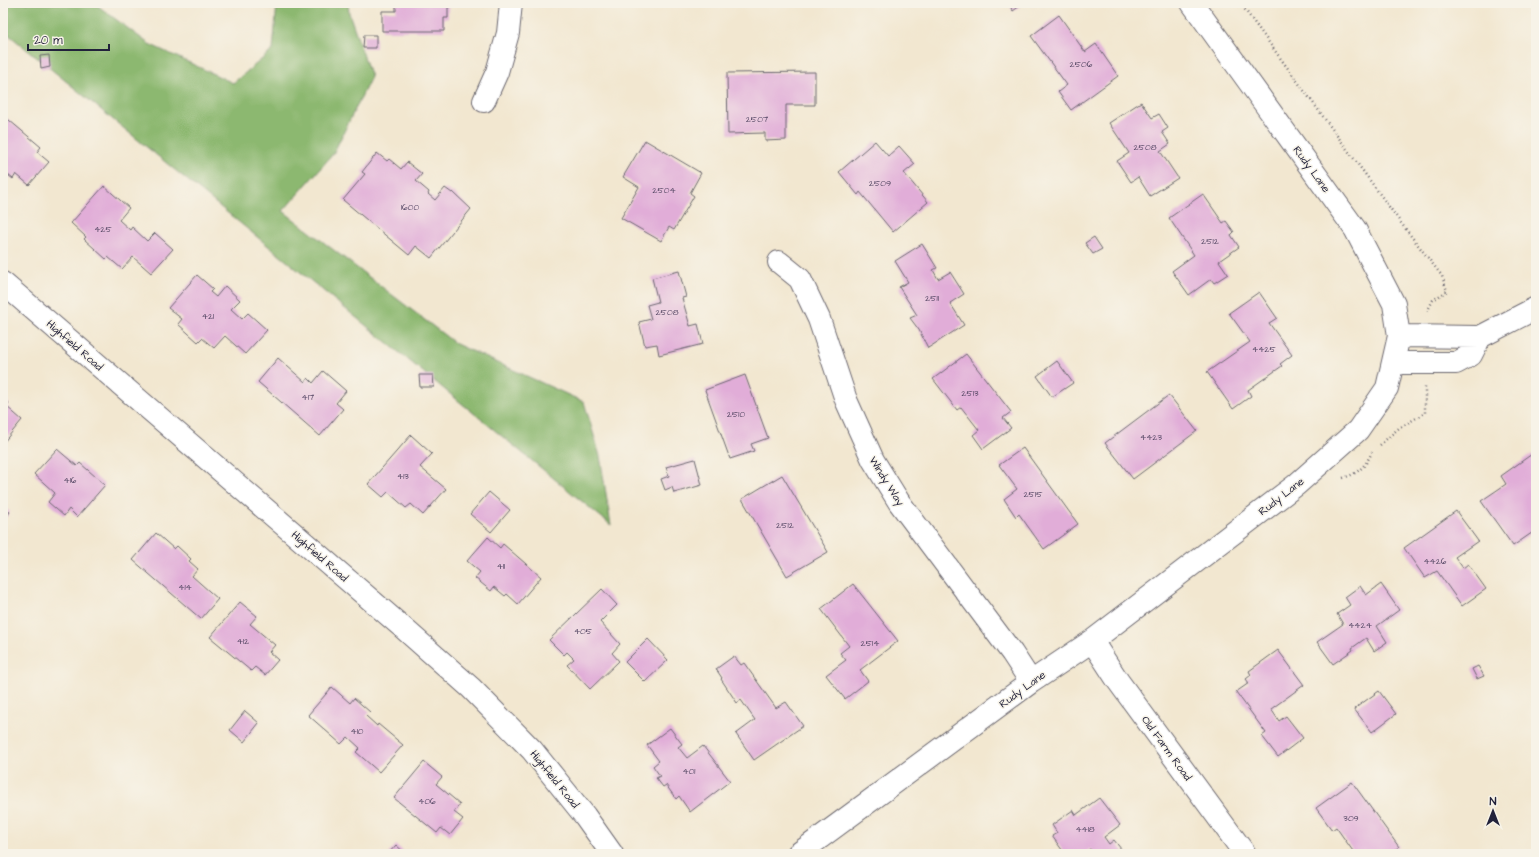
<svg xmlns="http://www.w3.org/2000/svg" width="1539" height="857" font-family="'Architects Daughter',sans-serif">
  <rect width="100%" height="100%" fill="#f7f3e8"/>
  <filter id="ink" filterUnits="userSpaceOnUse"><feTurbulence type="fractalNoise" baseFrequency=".025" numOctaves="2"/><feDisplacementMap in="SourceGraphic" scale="8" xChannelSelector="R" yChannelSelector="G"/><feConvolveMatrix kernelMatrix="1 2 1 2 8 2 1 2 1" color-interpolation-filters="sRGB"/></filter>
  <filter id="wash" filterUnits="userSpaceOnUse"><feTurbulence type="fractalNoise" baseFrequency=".012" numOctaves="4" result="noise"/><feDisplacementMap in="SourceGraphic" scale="16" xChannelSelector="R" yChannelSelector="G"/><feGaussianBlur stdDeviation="0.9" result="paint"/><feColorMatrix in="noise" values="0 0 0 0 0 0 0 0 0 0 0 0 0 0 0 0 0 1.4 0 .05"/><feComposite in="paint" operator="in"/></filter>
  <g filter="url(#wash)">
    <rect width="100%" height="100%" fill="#f2e7d0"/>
    <path fill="#8cb86f" stroke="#576d55" d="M3 3H94L149 44 233 83 273 50 277 3H348L349 13 371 77 333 154 283 211 456 344 584 402 600 456 611 525 3 30Z"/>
    <g id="blocks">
      <path fill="#e1add8" d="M396 3H450V7H448V18H444V31H382V11H396Z
        M1008 3H1024L1013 11Z
        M1059 15 1085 52 1096 44 1118 76 1071 110 1058 92 1067 85 1031 36Z
        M364 35H376V48H363Z
        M49 55 50 67 41 69 40 56Z
        M815 72V105H786V140L765 141V133L728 134 727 73Z
        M1141 102 1152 118 1159 114 1168 128 1162 132 1170 144 1160 151 1178 178 1150 196 1138 177 1131 182 1117 161 1129 153 1109 123Z
        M3 115 41 147 37 152 49 162 29 185 16 174 13 179 3 171Z
        M645 140 701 173 690 193 694 196 674 230 669 227 661 241 621 218 639 187 623 177Z
        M875 141 888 156 899 146 915 164 904 173 928 202 893 232 860 192 858 195 839 172Z
        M377 153 387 161 389 159 401 169 407 162 422 174 416 181 429 192 428 194 435 200 445 188 452 193 453 192 471 209 431 258 416 246 409 255 343 200 365 174 362 172Z
        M104 186 129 208 119 220 130 230 132 227 147 241 155 233 173 249 151 273 133 257 122 269 108 257 106 259 84 239 86 237 71 223Z
        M1203 194 1223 223 1226 221 1234 232 1231 235 1239 247 1219 261 1228 274 1214 283 1211 279 1189 295 1172 271 1194 255 1169 218Z
        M1094 237 1102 249 1093 254 1085 243Z
        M922 244 937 268 933 270 938 279 950 272 964 294 950 303 964 325 928 348 919 330 910 318 917 315 899 287 908 282 895 261Z
        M679 271 686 297 682 298 690 326 698 324 703 344 659 355 657 344 645 346 639 322 651 319 647 305 658 302 652 278Z
        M197 275 213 289 210 292 216 297 225 286 240 300 231 309 242 319 248 313 267 330 245 354 225 336 214 348 202 338 198 342 178 324 182 319 168 308Z
        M1259 292 1277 318 1269 323 1292 355 1280 364 1282 366 1248 390 1251 396 1233 409 1207 372 1250 342 1229 313Z
        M966 354 1011 412 1003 418 1011 428 983 449 973 435 979 430 961 407 957 410 933 379Z
        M278 358 305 382 308 378 313 383 323 371 346 391 336 403 343 409 320 436 258 382Z
        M1057 361 1073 383 1052 397 1037 376Z
        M419 375H433L434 387H420Z
        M745 375 768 438 751 444 754 451 730 459 705 390Z
        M1169 395 1197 431 1133 479 1105 443Z
        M3 397 9 403 6 406 22 420 3 443Z
        M411 435 432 454 420 467 446 489 423 515 411 504 406 508 388 492 383 497 368 484Z
        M1023 448 1078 524 1044 549 1019 514 1016 517 1004 499 1017 489 999 465Z
        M57 449 77 466 80 463 105 485 77 517 69 509 64 516 48 502 55 493 34 474Z
        M1532 454 1536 460V519L1534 521 1536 523V530L1513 546 1481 501 1506 484 1501 476Z
        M695 459 702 485 674 493 672 487 665 490 661 479 669 476 666 467Z
        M782 475 828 552 787 576 742 499Z
        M489 492 510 510 491 532 470 514Z
        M3 506 10 512 3 521Z
        M1456 511 1478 541 1455 557 1463 568 1468 564 1486 589 1462 606 1437 571 1425 578 1404 548Z
        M156 533 174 549 177 546 191 559 189 561 198 569 192 576 218 599 201 619 133 560Z
        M488 537 500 548 503 544 541 577 518 604 507 594 505 596 494 587 491 591 475 578 480 572 467 561Z
        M853 584 898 641 860 670 868 681 845 699 826 675 846 660 840 653 849 646 821 609Z
        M1381 584 1399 610 1377 626 1387 642 1374 651 1366 638 1352 648 1353 650 1333 664 1317 642 1343 624 1337 614 1350 605 1345 597 1360 586 1366 595Z
        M602 589 617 605 600 622 620 644 612 653 619 661 590 689 567 665 574 659 567 652 564 655 549 640Z
        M240 602 257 616 250 624 275 645 269 652 278 660 265 675 255 667 251 671 210 637Z
        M648 639 668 660 645 682 625 662Z
        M1278 650 1304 685 1271 709 1279 721 1286 716 1303 738 1278 757 1262 736 1266 733 1236 692 1249 683 1246 679 1251 675 1249 671Z
        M734 656 741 665 744 663 776 708 786 702 803 726 754 760 736 734 755 720 741 700 737 703 721 679 722 678 716 669Z
        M1478 666 1484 676 1477 679 1472 669Z
        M332 687 350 703 354 698 370 712 366 716 377 726 378 724 403 745 379 772 356 752 360 748 348 737 341 744 308 715Z
        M1379 691 1396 714 1372 732 1354 709Z
        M245 711 259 723 244 742 230 730Z
        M670 728 682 744 678 747 687 758 703 746 730 781 690 812 679 796 676 799 666 785 663 787 656 778 660 776 653 766 659 761 647 745Z
        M424 762 442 777 436 784 460 804 454 812 463 819 450 835 441 828 437 833 394 798Z
        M1352 782 1399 847 1388 854H1355L1336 827 1332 830 1316 808Z
        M1099 798 1120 825 1104 837 1109 844 1114 840 1125 854H1094L1090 849 1083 854H1065L1052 836 1057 833 1052 825 1073 810 1076 815Z
        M396 845 406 854H388Z"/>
    </g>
  </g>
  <g filter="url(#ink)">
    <use href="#blocks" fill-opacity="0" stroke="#6b676f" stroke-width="1"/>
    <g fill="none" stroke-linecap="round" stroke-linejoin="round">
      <defs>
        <path id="minor" d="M484 101 497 72 508 33 511 3
          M779 262 800 279 819 319 846 400 873 460 899 502 1012 653 1031 682
          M3 283 401 626 471 688 532 750 585 816 612 854
          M1399 336 1480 337 1536 308
          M1393 363H1456L1471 355 1480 337
          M1092 641 1118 681 1245 854
          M798 854 1031 682 1092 641 1296 485 1358 430 1387 388 1399 336 1394 304 1355 229 1192 3"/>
      </defs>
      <use href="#minor" stroke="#6b676f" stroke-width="24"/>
      <path stroke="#6b676f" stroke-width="2.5" stroke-dasharray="1 3" stroke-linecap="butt" d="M1240 3 1401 223 1442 276 1447 291 1433 300 1427 312
        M1380 445 1399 428 1425 413V387
        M1343 478C1359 473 1365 467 1372 452"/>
      <use href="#minor" stroke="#fff" stroke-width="22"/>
    </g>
  </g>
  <g text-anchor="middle" stroke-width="3" stroke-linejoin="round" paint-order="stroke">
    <g font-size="9" fill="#524562">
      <text x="1081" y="67">2506</text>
      <text x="757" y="122">2507</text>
      <text x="1145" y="150">2508</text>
      <text x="880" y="186">2509</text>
      <text x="664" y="193">2504</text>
      <text x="410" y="210">1600</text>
      <text x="103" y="232">425</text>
      <text x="1210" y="244">2512</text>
      <text x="932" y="301">2511</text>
      <text x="667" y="315">2508</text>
      <text x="208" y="319">421</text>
      <text x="1264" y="352">4425</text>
      <text x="970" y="396">2513</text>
      <text x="308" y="400">417</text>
      <text x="736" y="417">2510</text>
      <text x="1151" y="440">4423</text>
      <text x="403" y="479">413</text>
      <text x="70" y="483">416</text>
      <text x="1033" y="497">2515</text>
      <text x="785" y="528">2512</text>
      <text x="1435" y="564">4426</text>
      <text x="501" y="569">411</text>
      <text x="185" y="590">414</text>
      <text x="1360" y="628">4424</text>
      <text x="583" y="634">405</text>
      <text x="243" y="644">412</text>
      <text x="870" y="646">2514</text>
      <text x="357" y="734">410</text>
      <text x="689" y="774">401</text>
      <text x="427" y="804">406</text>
      <text x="1351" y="821">309</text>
      <text x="1085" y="832">4418</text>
    </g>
    <g font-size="11" fill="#22223b" stroke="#f7f3e8">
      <text transform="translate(1312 169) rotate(54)" y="4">Rudy Lane</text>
      <text transform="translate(75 345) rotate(41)" y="4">Highfield Road</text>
      <text transform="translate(887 481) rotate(58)" y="4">Windy Way</text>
      <text transform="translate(1281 496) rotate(-38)" y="4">Rudy Lane</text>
      <text transform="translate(320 556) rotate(41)" y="4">Highfield Road</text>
      <text transform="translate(1022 689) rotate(-36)" y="4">Rudy Lane</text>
      <text transform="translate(1167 748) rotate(54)" y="4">Old Farm Road</text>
      <text transform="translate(555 779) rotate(51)" y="4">Highfield Road</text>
    </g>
  </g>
  <rect width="1539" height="857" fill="none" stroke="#f7f3e8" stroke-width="16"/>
  <g transform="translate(1493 811)" stroke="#f7f3e8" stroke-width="3" paint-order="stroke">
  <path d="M0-3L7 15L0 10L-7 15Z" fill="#22223b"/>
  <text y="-6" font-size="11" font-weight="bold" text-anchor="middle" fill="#22223b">N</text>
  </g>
  <path d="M28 44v6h81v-6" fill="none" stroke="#22223b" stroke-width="2"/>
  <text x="34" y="44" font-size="12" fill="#22223b" stroke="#f7f3e8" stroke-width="3" paint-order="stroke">20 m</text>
</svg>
